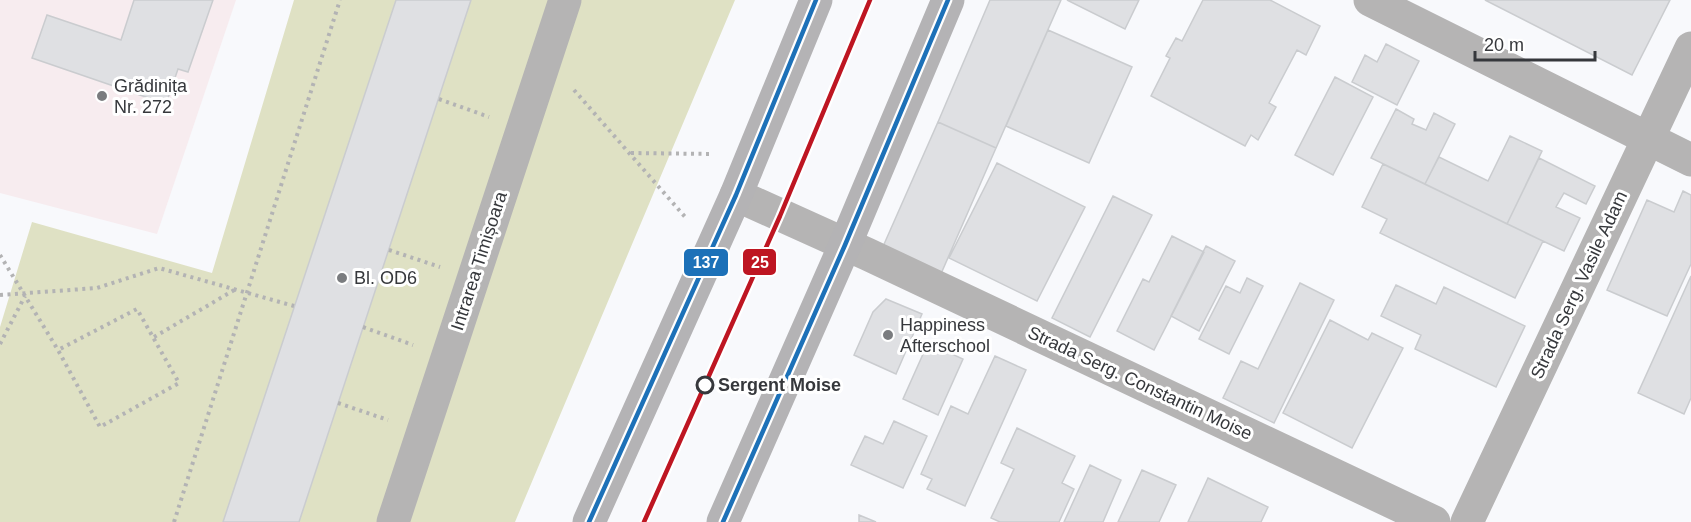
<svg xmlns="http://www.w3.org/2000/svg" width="1691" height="522" font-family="Arial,sans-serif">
  <rect width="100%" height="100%" fill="#f8f9fc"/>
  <path fill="#f7ecef" d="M0 0H236L157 234 0 193Z"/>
  <path fill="#dfe1c4" d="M294 0H735L515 522H0V327L32 222 212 273Z"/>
  <path fill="#dfe0e3" stroke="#cacccf" stroke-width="1.5" d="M134 0H213L188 72 178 69 166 104 32 58 47 15 121 40Z
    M396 0H471L299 522H223Z
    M990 0H1061L996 148 938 122Z
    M1067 0H1139L1125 29Z
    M1203 0H1270L1320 26 1306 55 1297 50 1269 103 1276 107 1258 140 1251 135 1245 146 1151 96 1170 58 1166 56 1176 38 1182 41Z
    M1485 0H1670L1632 75Z
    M1048 30 1132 67 1089 163 1006 126Z
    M1386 44 1419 61 1397 105 1352 82 1365 55 1377 62Z
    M1335 77 1373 97 1333 175 1295 155Z
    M1396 109 1414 119 1412 124 1426 130 1434 113 1455 124 1425 184 1371 158Z
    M938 122 996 148 940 276 881 251Z
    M1510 136 1542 151 1507 224 1425 184 1439 157 1488 181Z
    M1539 158 1595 186 1586 204 1564 193 1556 207 1580 218 1564 251 1507 224Z
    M997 163 1085 207 1037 301 949 258Z
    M1383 164 1543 241 1515 298 1380 233 1387 219 1362 207Z
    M1683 191 1691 195V264L1667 316 1607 290 1647 200 1674 212Z
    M1113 196 1152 215 1090 337 1052 318Z
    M1172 236 1204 252 1154 350 1117 331 1143 279 1149 282Z
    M1206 246 1235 261 1199 331 1171 316Z
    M1691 276V398L1684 414 1638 393Z
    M1247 278 1263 286 1229 354 1199 339 1226 286 1240 293Z
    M1300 283 1334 300 1274 423 1223 398 1241 361 1258 369Z
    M1396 285 1436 304 1444 287 1525 326 1496 387 1415 349 1421 335 1381 316Z
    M886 299 922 314 896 374 854 355 873 312Z
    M1330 320 1368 340 1372 333 1403 348 1352 448 1283 413Z
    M928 343 963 359 938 415 903 399Z
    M995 356 1026 370 965 506 927 489 932 479 921 474 951 406 968 414Z
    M894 421 927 436 903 488 851 465 865 436 883 444Z
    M1017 428 1075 456 1062 483 1074 489 1059 522H1000L991 518 1014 469 1001 463Z
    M1090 465 1121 480 1103 522H1064Z
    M1142 470 1176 485 1159 522H1118Z
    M1208 478 1268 507 1261 522H1188Z
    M859 515 876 522H859Z"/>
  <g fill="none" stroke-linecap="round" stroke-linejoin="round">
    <path stroke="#b3b3b4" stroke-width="4" stroke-dasharray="3 4.5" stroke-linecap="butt" d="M574 90 686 218
      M439 99 489 117
      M631 153 713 154
      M389 250 440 267
      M0 255 58 350 100 427 179 383 137 309 58 350
      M0 295 97 288 159 268 294 306
      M363 327 413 345
      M154 337 236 289
      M0 344 25 296
      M338 403 388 420
      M174 522 340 0"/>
    <path stroke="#b5b4b4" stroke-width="33" d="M1370 0 1691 160
      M736 195 867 254 1434 522
      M393 522 565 0
      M1467 522 1691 48"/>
    <path stroke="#b4b3b5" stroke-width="33" d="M589 522 736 195 816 0
      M723 522 845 245 948 0"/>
    <defs>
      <path id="bus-1" d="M589 522 736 195 816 0
        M723 522 845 245 948 0"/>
    </defs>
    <use href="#bus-1" stroke="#fff" stroke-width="9"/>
    <use href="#bus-1" stroke="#1d71b8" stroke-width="4.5"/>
    <defs>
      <path id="tram-1" d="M644 522 780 216 870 0"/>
    </defs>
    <use href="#tram-1" stroke="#fff" stroke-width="9"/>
    <use href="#tram-1" stroke="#be1622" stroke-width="4.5"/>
  </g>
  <g fill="#7a7c7f" stroke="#fff" stroke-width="2">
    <circle cx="102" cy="96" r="6"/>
    <circle cx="342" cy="278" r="6"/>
    <circle cx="888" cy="335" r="6"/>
  </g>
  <circle fill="#fff" stroke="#36383c" stroke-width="3" cx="705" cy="385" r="8"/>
  <g text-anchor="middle" stroke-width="6" stroke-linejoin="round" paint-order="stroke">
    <g font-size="18" fill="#36383c" stroke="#fff" text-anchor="start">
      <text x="114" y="92">Grădinița<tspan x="114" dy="21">Nr. 272</tspan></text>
      <text x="354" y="284">Bl. OD6</text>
      <text x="900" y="331">Happiness<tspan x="900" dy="21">Afterschool</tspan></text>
    </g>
    <g font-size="18" fill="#36383c" stroke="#fff">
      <text transform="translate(479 261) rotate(-72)" y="6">Intrarea Timișoara</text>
      <text transform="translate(1579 285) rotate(-65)" y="6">Strada Serg. Vasile Adam</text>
      <text transform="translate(1140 383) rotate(25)" y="6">Strada Serg. Constantin Moise</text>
    </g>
    <g font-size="18" font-weight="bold" fill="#36383c" stroke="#fff" text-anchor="start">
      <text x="718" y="391">Sergent Moise</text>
    </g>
  </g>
  <g stroke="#fff" stroke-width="2">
    <rect x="742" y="248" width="35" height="28" rx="6" fill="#be1622"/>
    <rect x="683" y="248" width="46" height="29" rx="6" fill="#1d71b8"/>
  </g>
  <g font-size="16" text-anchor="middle" font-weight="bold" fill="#fff">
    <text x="760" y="268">25</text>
    <text x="706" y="268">137</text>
  </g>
  <path d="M1475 51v9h120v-9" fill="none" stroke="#36383c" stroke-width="3"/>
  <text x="1484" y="51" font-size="18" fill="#36383c" stroke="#ffffff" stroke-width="4.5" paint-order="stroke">20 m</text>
</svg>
